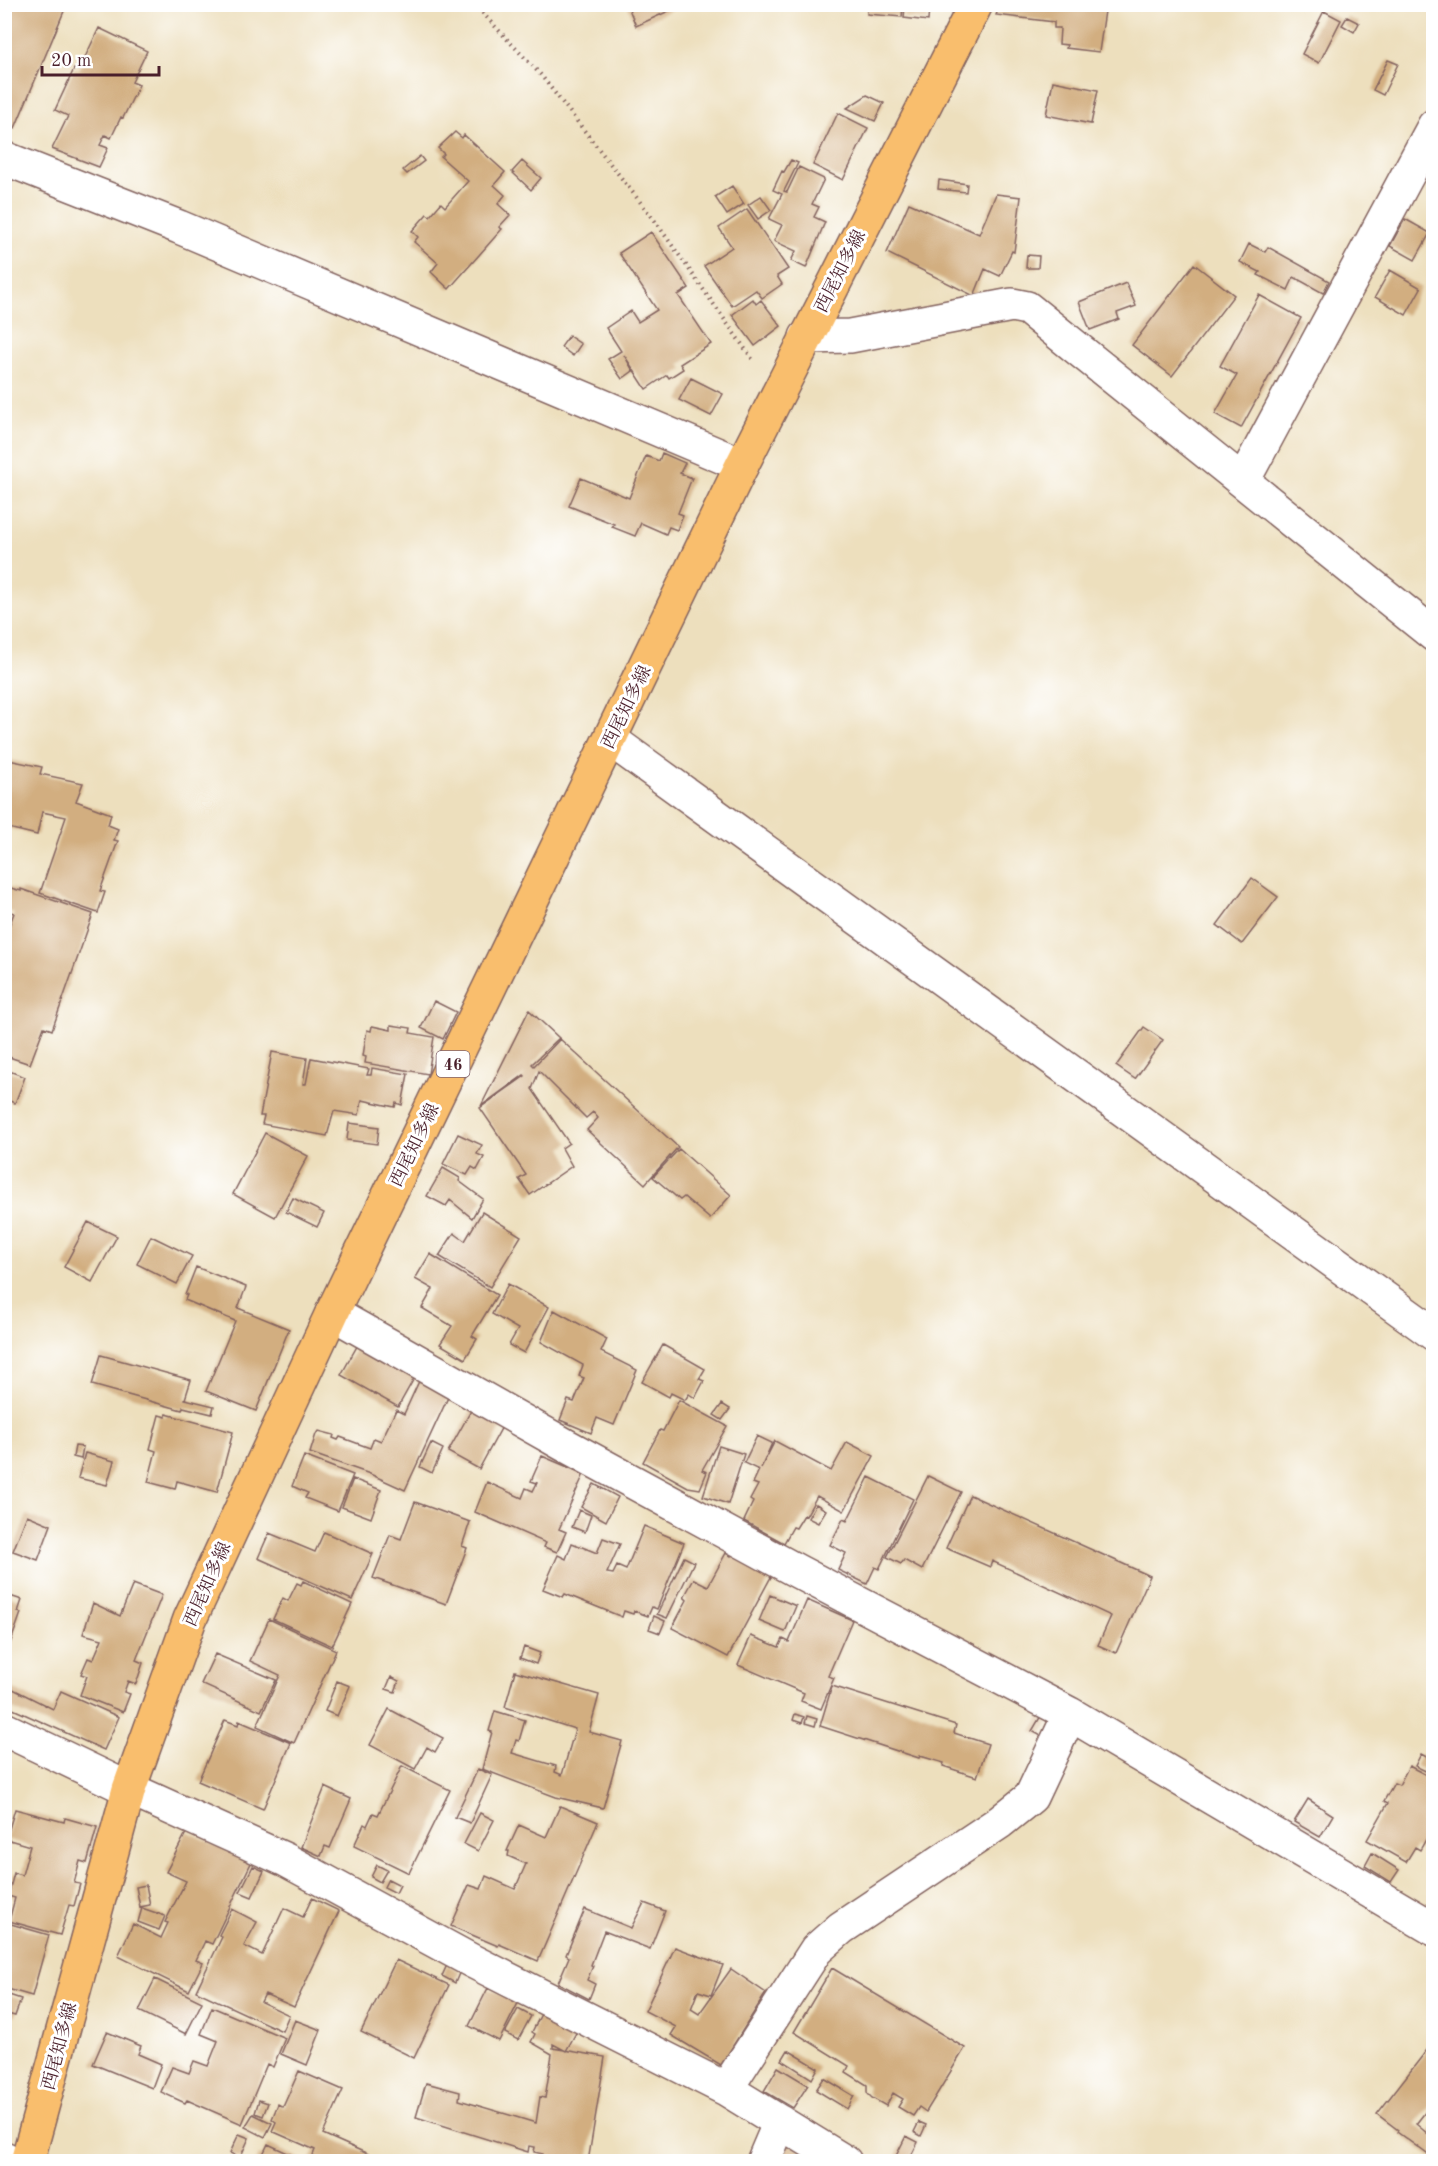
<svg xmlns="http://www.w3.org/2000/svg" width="1438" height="2166" font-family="'Old Standard TT','Noto Serif JP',serif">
  <rect width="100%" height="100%" fill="#fff"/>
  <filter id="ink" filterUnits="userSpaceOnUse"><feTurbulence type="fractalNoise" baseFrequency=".0167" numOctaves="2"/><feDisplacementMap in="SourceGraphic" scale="12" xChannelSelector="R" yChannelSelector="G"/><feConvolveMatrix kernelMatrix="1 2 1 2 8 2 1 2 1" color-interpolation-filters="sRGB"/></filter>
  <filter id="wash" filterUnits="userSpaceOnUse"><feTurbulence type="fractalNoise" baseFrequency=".008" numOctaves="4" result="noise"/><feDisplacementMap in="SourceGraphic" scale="24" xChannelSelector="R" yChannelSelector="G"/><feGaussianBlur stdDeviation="1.35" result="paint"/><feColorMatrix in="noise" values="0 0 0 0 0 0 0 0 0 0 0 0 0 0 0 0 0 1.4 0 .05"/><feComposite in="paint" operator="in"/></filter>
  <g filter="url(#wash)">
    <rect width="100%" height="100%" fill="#eddfbd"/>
    <g id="blocks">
      <path fill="#d2ae80" d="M12 4H67L15 128 4 124V21Z
        M627 4H684L636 26Z
        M868 4H903L902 17 867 14Z
        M1001 4H1106L1099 52 1066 48 1067 45 1059 44 1060 28H1054V22L996 15Z
        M905 5 929 8 928 21 904 18Z
        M1324 11 1341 20 1319 63 1302 54Z
        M1347 17 1359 23 1354 32 1342 25Z
        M99 28 147 51 132 82 139 85 123 118 121 117 111 138 105 135 100 145 108 148 99 167 52 149 68 116 55 110 74 69 79 70Z
        M1388 60 1398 64 1383 95 1373 90Z
        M1053 81 1098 90 1091 124 1046 115Z
        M867 95 884 103 875 121 847 108Z
        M838 113 868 128 843 180 813 165Z
        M455 132 462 138 464 135 505 172 494 185 505 195 498 204 510 215 499 227 502 229 449 289 431 272 438 263 414 242 418 237 412 231 427 214 430 216 441 203 445 207 468 181 441 157 444 154 438 148Z
        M420 156 424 161 407 174 403 170Z
        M791 160 798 163 784 191 787 192 799 167 824 179 812 204 819 207 814 217 825 222 806 268 791 261 796 251 774 241 782 225 769 219 782 194 773 190 782 171 784 172Z
        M522 161 541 178 531 190 512 172Z
        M939 180 967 184 966 192 938 189Z
        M732 186 744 204 727 215 715 197Z
        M996 194 1021 197 1014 252 1012 251 1000 276 985 269 974 296 887 253 909 203 979 234Z
        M761 196 771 210 758 219 748 205Z
        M747 209 788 269 777 276 782 284 778 287 762 298 756 290 732 306 704 266 732 247 719 228Z
        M1405 219 1430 233 1415 260 1390 246Z
        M651 232 689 288 678 295 711 344 680 364 683 369 669 378 667 375 646 389 624 355 633 371 622 379 608 359 621 351 606 328 631 311 638 322 657 310 619 253Z
        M1249 244 1265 252 1268 247 1329 281 1323 293 1294 277 1288 290 1258 275 1260 272 1240 262Z
        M1027 255 1039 256 1038 268H1026Z
        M1194 264 1234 295 1172 376 1132 345Z
        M1390 270 1421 288 1406 315 1375 297Z
        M1126 283 1136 306 1117 313 1119 319 1090 330 1079 302Z
        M1259 295 1301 318 1241 428 1215 414 1237 375 1220 366Z
        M753 299 756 304 761 300 781 326 755 346 732 315Z
        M569 336 581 344 573 356 561 347Z
        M691 378 723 394 711 416 679 400Z
        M662 453 685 463 680 473 692 478 678 513 683 515 677 530 669 527 666 534 641 523 635 536 612 527 614 524 569 506 581 478 629 498 646 456 659 461Z
        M4 759 42 767 40 774 83 783 76 801 111 814 108 825 118 829 114 840 118 841 100 891 105 892 98 913 40 893 66 817 42 812 37 835 4 827Z
        M1252 878 1278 897 1242 944 1217 925Z
        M4 886 21 891V889L93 914 52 1030 44 1027 30 1064 9 1057 7 1062 4 1061V939L14 913 4 910Z
        M434 1001 456 1012 443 1039 421 1028Z
        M529 1010 559 1038 532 1064 534 1066 560 1039 678 1147 645 1184 587 1130 598 1118 593 1112 586 1118 539 1071 532 1089 569 1143 562 1148 572 1166 530 1195 519 1179 526 1175 480 1108 525 1076 524 1075 481 1106Z
        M391 1025 411 1028 410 1033 434 1037 428 1074 365 1063 366 1057 363 1056 367 1030 371 1031 372 1026 391 1030Z
        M1144 1027 1163 1040 1135 1079 1116 1066Z
        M272 1052 307 1058 303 1084H306L311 1058 369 1069 367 1075H371L372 1068 408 1074 402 1105 396 1103 395 1107 362 1100 359 1115 334 1111 327 1136 262 1124 264 1116H260Z
        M4 1069 25 1077 15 1103 4 1099Z
        M349 1123 379 1127 377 1144 347 1140Z
        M265 1133 308 1156 275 1217 233 1194Z
        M458 1134 482 1145 477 1154 484 1157 477 1170 472 1167 467 1175 443 1164Z
        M679 1149 731 1195 710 1219 684 1197 680 1200 653 1177Z
        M443 1168 460 1178 459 1181 483 1199 472 1218 450 1200 446 1206 427 1196Z
        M293 1198 324 1213 317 1227 286 1212Z
        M482 1212 521 1236 490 1287 439 1256 454 1233 465 1241Z
        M88 1222 117 1236 92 1282 64 1267Z
        M151 1236 192 1256 177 1284 137 1264Z
        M430 1254 497 1295 472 1336 477 1339 465 1359 440 1344 452 1326 422 1308 433 1289 415 1279Z
        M196 1267 246 1287 238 1308 289 1329 256 1411 206 1391 235 1321 185 1300 187 1295H185Z
        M508 1284 549 1307 524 1353 509 1345 518 1329 492 1314Z
        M554 1310 607 1339 601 1352 637 1370 614 1425 597 1418 591 1433 560 1420 568 1400 574 1402 584 1378 579 1376 583 1365 541 1342Z
        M360 1341 417 1373 398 1407 341 1375Z
        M663 1345 705 1369 699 1379 704 1381 695 1398 689 1394 685 1400 671 1393 669 1397 642 1382Z
        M101 1355 191 1380 185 1399 214 1406 212 1414 183 1407 182 1410 92 1385Z
        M420 1379 450 1393 405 1490 370 1474 310 1453 316 1434H317L319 1431 334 1435 333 1438 338 1440 340 1437 370 1448 374 1438 381 1441 396 1410 404 1414Z
        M679 1400 727 1426 702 1470 707 1472 700 1489 688 1487 643 1462 660 1430 663 1431Z
        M722 1404 730 1409 722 1420 714 1415Z
        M473 1407 504 1423 479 1469 448 1452Z
        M166 1414 233 1432 217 1492 177 1481 175 1489 148 1482 156 1451 150 1449 159 1415 166 1417Z
        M757 1436 772 1443 761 1468 775 1441 831 1471 847 1442 874 1456 844 1511 817 1496 806 1516 804 1515 796 1528 793 1527 784 1543 744 1521 753 1502 750 1500 758 1485 753 1483 759 1470 744 1463Z
        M431 1443 443 1449 432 1473 420 1467Z
        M75 1446 83 1447 81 1459 73 1457Z
        M719 1446 744 1454 728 1504 703 1496Z
        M85 1453 114 1461 107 1485 78 1478Z
        M304 1456 353 1475 338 1511 305 1498 308 1493 292 1486Z
        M542 1456 584 1474 559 1529 566 1532 557 1552 544 1547 546 1543 475 1512 487 1482 522 1498 526 1488 533 1491 537 1483 531 1481Z
        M928 1476 961 1492 922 1570 904 1560 901 1564 887 1557Z
        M869 1477 913 1499 879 1569 875 1567 867 1584 838 1570 846 1553 830 1545 843 1519 847 1521Z
        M353 1479 381 1490 371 1518 342 1507Z
        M594 1484 618 1497 606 1521 581 1507Z
        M970 1495 1150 1576 1116 1653 1098 1645 1111 1616 992 1561 990 1567 946 1548Z
        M415 1502 470 1522 462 1546 467 1548 446 1604 373 1578 390 1535 401 1539Z
        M816 1504 826 1510 818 1523 808 1518Z
        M579 1510 591 1515 585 1532 572 1527Z
        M27 1515 51 1525 38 1560 13 1551Z
        M644 1526 684 1543 657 1609 652 1607 648 1616 634 1611 633 1614 624 1611 622 1617 565 1594 563 1597 543 1589 558 1555 566 1559 572 1543 597 1553 603 1538 620 1544 607 1573 613 1574 617 1566 626 1570Z
        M324 1532 373 1554 352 1600 258 1558 269 1533 315 1552Z
        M726 1553 731 1556 733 1554 772 1575 728 1657 672 1628 687 1600 684 1597 694 1579 708 1586Z
        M684 1557 694 1562 667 1618 657 1614Z
        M303 1581 352 1604 332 1646 273 1619 283 1598 288 1601 297 1583 301 1585Z
        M133 1584 162 1595 136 1660 143 1663 136 1684 128 1681 124 1692 130 1694 123 1712 80 1695 87 1676 81 1674 88 1658 93 1660 102 1639 83 1634 93 1603 120 1616Z
        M4 1594 22 1600 18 1612 21 1613 5 1658Z
        M770 1595 796 1606 785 1632 759 1621Z
        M807 1600 852 1620 828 1676 834 1678 821 1709 801 1701 804 1693 738 1665 751 1636 779 1647 783 1639 789 1642Z
        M654 1616 665 1621 660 1633 649 1629Z
        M269 1619 336 1650 294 1743 257 1726 280 1675 250 1661Z
        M524 1647 540 1653 536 1664 520 1658Z
        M215 1654 276 1680 261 1711 201 1684Z
        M515 1671 599 1695 589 1732 622 1741 603 1808 556 1797 482 1769 492 1732 489 1731 495 1711 525 1720 519 1741 516 1740 512 1753 556 1766 555 1772 562 1775 575 1729 505 1707Z
        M391 1677 399 1681 395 1692 386 1689Z
        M337 1681 350 1686 337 1716 325 1711Z
        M832 1686 956 1725 954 1733 988 1744 977 1777 943 1766 944 1763 920 1756 919 1758 820 1726Z
        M9 1687 53 1709 61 1691 119 1717 104 1750 4 1705V1698Z
        M389 1709 443 1738 435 1752 427 1747 415 1769 370 1745Z
        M795 1714 804 1717 802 1723 793 1720Z
        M1042 1714 1050 1719 1041 1736 1032 1731Z
        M807 1716 817 1719 815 1726 805 1723Z
        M225 1720 238 1725 239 1721 291 1743 263 1809 198 1781Z
        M1421 1754 1434 1761V1775L1415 1766Z
        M402 1766 450 1790 409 1873 354 1846 364 1824 367 1826 373 1813 378 1815Z
        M1409 1766 1434 1779V1825L1420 1850 1415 1847 1406 1862 1367 1840 1388 1803 1384 1801 1394 1783 1399 1785Z
        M478 1769 492 1775 470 1823 455 1817Z
        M325 1787 351 1799 330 1848 325 1846 321 1856 301 1847Z
        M1308 1799 1333 1815 1320 1837 1294 1822Z
        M560 1806 598 1822 538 1961 499 1944 498 1946 451 1926 469 1885 481 1889 486 1876 515 1889 526 1864 508 1856 509 1851H507L519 1825 546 1837Z
        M15 1809 64 1822 65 1818 97 1827 87 1863 80 1861 74 1883 80 1884 74 1906 69 1905 60 1935 9 1921 15 1898 8 1896 14 1873 22 1875 30 1846 6 1839Z
        M480 1813 494 1820 478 1851 464 1844Z
        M187 1831 251 1863 212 1944 205 1941 196 1960 203 1963 189 1991 118 1956 133 1924 161 1938 168 1923 165 1922 186 1881 166 1872Z
        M1372 1853 1399 1870 1391 1882 1365 1866Z
        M377 1865 387 1870 380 1882 371 1877Z
        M253 1866 264 1871 252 1897 240 1892Z
        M388 1879 400 1885 396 1893 384 1887Z
        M146 1885 150 1905 140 1907 136 1887Z
        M312 1898 339 1911 294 2007 265 1994 261 2002 289 2015 282 2031 196 1991 222 1937 219 1935 232 1909 257 1922 244 1946 262 1955 284 1908 303 1917Z
        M644 1903 665 1911 650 1949 604 1931 591 1965 593 1966 587 1980 595 1984 589 1999 558 1983 569 1957 566 1955 585 1909 631 1928Z
        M142 1908 165 1916 159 1930 138 1922Z
        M4 1922 49 1935 32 1996 4 1988Z
        M675 1947 723 1965 711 1995 698 1991 691 2009 699 2014 731 1969 766 1993 721 2065 671 2035 676 2027 645 2011Z
        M396 1960 449 1985 414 2058 361 2032Z
        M447 1965 460 1971 455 1983 442 1976Z
        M832 1968 965 2048 926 2112 919 2107 913 2116 898 2107 903 2099 893 2093 886 2106 872 2098 867 2093V2085L846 2072 849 2066 794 2032Z
        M155 1979 202 2002 186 2034 139 2011Z
        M488 1988 518 2003 499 2041 469 2026Z
        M9 1995 21 1999 15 2016 4 2013Z
        M212 2007 285 2038 273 2067 267 2064 242 2124 187 2100 185 2103 161 2092 172 2067 189 2073 194 2061 208 2066 218 2041 201 2034Z
        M518 2009 531 2016 518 2040 505 2033Z
        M542 2012 577 2031 566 2051 553 2044V2048L570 2051 605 2057 588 2162H556L543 2159V2154L534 2152 535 2147 529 2146 528 2152 416 2117 426 2083 460 2092 459 2100 536 2123 540 2097 545 2098 552 2054 531 2042 535 2034 532 2032Z
        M295 2020 321 2030 307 2065 281 2054Z
        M107 2032 141 2046 138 2054 161 2064 152 2088 93 2064Z
        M1434 2041V2101L1416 2124 1428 2134 1434 2127V2159L1397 2132 1398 2130 1377 2114Z
        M788 2050 818 2068 812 2079 782 2060Z
        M778 2067 808 2085 793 2108 764 2091Z
        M299 2071 343 2090 323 2134 368 2154 365 2162H315L311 2160 315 2150 272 2131 276 2122 272 2119 278 2104 283 2107Z
        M824 2078 854 2096 847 2109 816 2090Z
        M259 2100 268 2103 263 2116 255 2113Z
        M253 2114 272 2123 265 2137 245 2127Z
        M919 2122 926 2125 921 2136 914 2132Z
        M239 2134 249 2138 240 2158 230 2153Z
        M906 2136 918 2142 908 2162H893Z
        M784 2140 825 2162H774Z
        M268 2144 307 2162H256L259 2155 262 2156Z"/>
    </g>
  </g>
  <g filter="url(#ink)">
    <use href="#blocks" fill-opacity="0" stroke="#83625e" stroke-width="1.5"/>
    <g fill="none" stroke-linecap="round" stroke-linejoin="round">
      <defs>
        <path id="street" d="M4 158 179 227 742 465
          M806 337 850 336 1012 305 1027 308 1434 635
          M1243 481 1434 126
          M611 740 1434 1334
          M332 1313 565 1445 797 1571 1070 1714 1434 1929
          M4 1729 129 1789 286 1860 472 1961 726 2089 845 2162
          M726 2089 816 1950 841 1928 1000 1822 1031 1797 1070 1714
          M4 2158 12 2162
          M763 2162 780 2122"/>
        <path id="primary" d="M27 2162 129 1789 190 1619 332 1313 742 465 976 4"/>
      </defs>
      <use href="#street" stroke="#83625e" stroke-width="36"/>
      <use href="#primary" stroke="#83625e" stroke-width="36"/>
      <path stroke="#83625e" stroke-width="4" stroke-dasharray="1.5 4.5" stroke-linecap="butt" d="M474 4 540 74 655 221 753 360"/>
      <use href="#street" stroke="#fff" stroke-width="33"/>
      <use href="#primary" stroke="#f9be6d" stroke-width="33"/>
    </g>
  </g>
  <g text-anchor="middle" stroke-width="6" stroke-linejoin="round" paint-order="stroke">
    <rect fill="#fff" stroke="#80626b" stroke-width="1.5" x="436.5" y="1051" width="33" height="26" rx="4.5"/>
    <g font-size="16" font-weight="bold" fill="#4a1f2b">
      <text x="453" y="1070">46</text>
    </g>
    <g font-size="18" fill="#4a1f2b" stroke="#fff">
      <text transform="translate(840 271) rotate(-63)" y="6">西尾知多線</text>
      <text transform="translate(626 707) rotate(-64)" y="6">西尾知多線</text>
      <text transform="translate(414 1145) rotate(-64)" y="6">西尾知多線</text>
      <text transform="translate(207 1584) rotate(-66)" y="6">西尾知多線</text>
      <text transform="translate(59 2046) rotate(-75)" y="6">西尾知多線</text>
    </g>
  </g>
  <rect width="1438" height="2166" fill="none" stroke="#fff" stroke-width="24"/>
  <path d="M42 66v9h117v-9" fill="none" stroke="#4a1f2b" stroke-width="3"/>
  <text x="51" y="66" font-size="18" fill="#4a1f2b" stroke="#ffffff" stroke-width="4.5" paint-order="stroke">20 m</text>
</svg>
